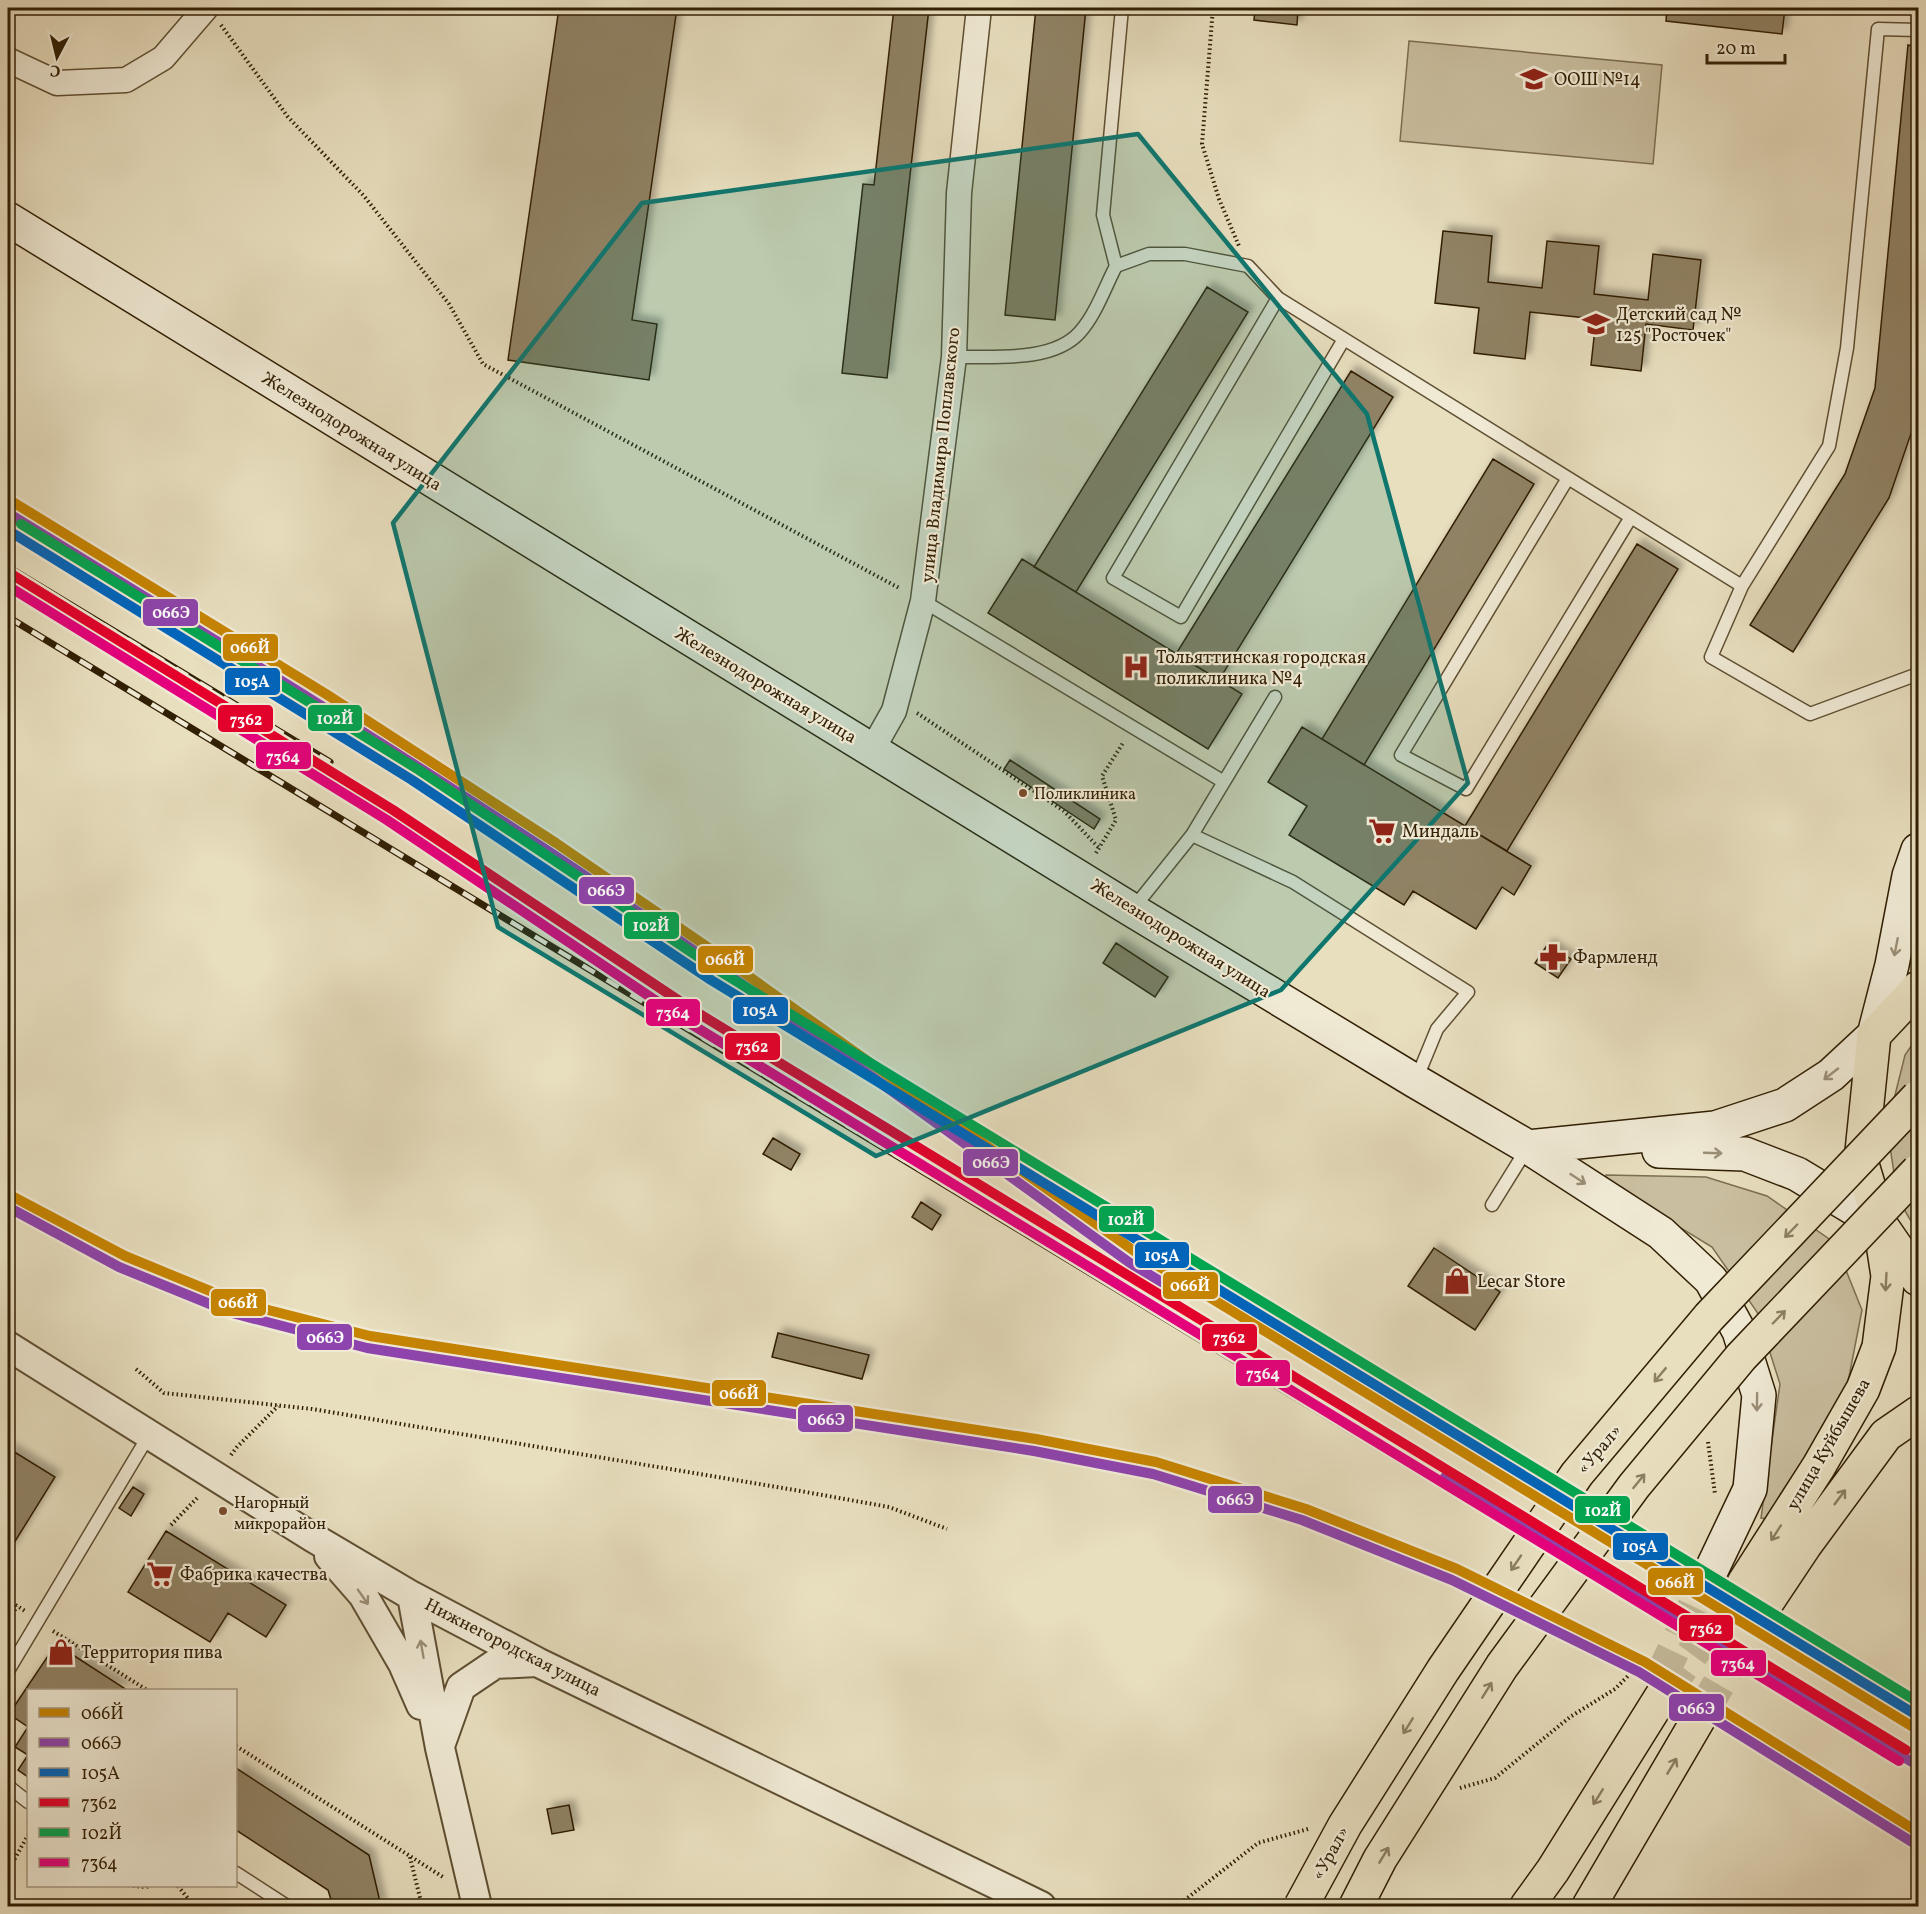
<svg xmlns="http://www.w3.org/2000/svg" width="1926" height="1914" font-family="Vollkorn,serif">
  <defs>
    <filter id="shadow"><feDropShadow dx="5.5" dy="-5.5" stdDeviation="3" flood-color="#0004"/></filter>
  </defs>
  <rect width="100%" height="100%" fill="#e8dfbf"/>
  <filter id="stains"><feTurbulence type="fractalNoise" baseFrequency=".00333" numOctaves="4"/><feColorMatrix values="0 0 0 0 .2 0 0 0 0 .09 0 0 0 0 .02 0 0 0 .5 -.17"/></filter>
  <radialGradient id="worn" r=".72"><stop offset=".6" stop-color="#630" stop-opacity="0"/><stop offset="1" stop-color="#630" stop-opacity=".3"/></radialGradient>
  <path fill="#c9be9f" stroke="#7d6e52" stroke-width="1.5" d="M1409 41 1662 65 1653 164 1400 141Z
    M1918 1036V1233L1898 1199 1887 1127 1905 1055Z
    M1606 1175 1706 1177 1767 1196 1835 1243 1862 1310 1848 1382 1769 1519 1761 1518 1780 1384 1757 1312 1712 1247 1606 1182Z"/>
  <path fill="#908365" stroke="#311f04" stroke-width="1.5" filter="url(#shadow)" d="M559 8H677L632 320 657 324 649 380 508 360Z
    M894 8H929L887 378 842 373 863 184 874 185Z
    M1036 8H1086L1055 320 1005 315Z
    M1255 8H1298L1297 25 1254 20Z
    M1667 8H1785L1782 34 1666 21Z
    M1908 45 1918 47V413L1889 498 1793 652 1750 625 1845 474 1875 388Z
    M1443 231 1492 236 1488 282 1542 288 1547 241 1599 246 1594 294 1648 300 1653 254 1701 260 1693 330 1646 324 1641 371 1591 365 1596 319 1530 312 1525 359 1474 353 1479 308 1435 303Z
    M1207 287 1248 312 1076 592 1034 567Z
    M1351 371 1393 397 1219 680 1176 654Z
    M1493 459 1534 484 1364 765 1322 739Z
    M1637 544 1678 569 1507 851 1465 826Z
    M1022 559 1242 694 1208 749 988 613Z
    M1302 727 1531 866 1514 895 1502 887 1476 929 1413 891 1404 905 1289 835 1307 806 1268 782Z
    M1010 760 1100 819 1094 829 1004 769Z
    M1116 943 1168 977 1155 997 1103 963Z
    M1548 944 1571 959 1558 978 1535 963Z
    M773 1138 800 1154 791 1170 763 1154Z
    M921 1202 941 1215 932 1230 912 1217Z
    M1434 1248 1500 1292 1475 1330 1408 1286Z
    M778 1333 869 1355 862 1379 772 1357Z
    M8 1448 55 1477 9 1551 8 1550Z
    M133 1487 144 1494 131 1516 119 1508Z
    M166 1531 286 1605 266 1637 228 1613 210 1642 128 1592Z
    M56 1644 127 1690H28V1777L18 1770 28 1755 15 1747 28 1727 9 1714Z
    M236 1768 369 1855 381 1906H333L328 1890 236 1830Z
    M569 1805 574 1830 552 1834 547 1809Z"/>
  <g fill="none" stroke-linecap="round" stroke-linejoin="round">
    <path stroke="#c3b99a" stroke-width="33" stroke-dasharray="33 16" stroke-linecap="butt" d="M1659 1681 1710 1573"/>
    <path stroke="#c3b99a" stroke-width="33" stroke-dasharray="33 16" stroke-linecap="butt" d="M1663 1694 1744 1583
      M1702 1713 1759 1614"/>
    <defs>
      <path id="service" d="M1116 266 1103 215 1122 8
        M1344 339 1181 617 1113 578 1278 298 1742 586 1829 446 1847 348 1878 29 1918 30
        M954 357C992 356 1053 363 1080 332 1096 314 1105 287 1116 266L1149 254H1185L1248 266 1278 298
        M1568 478 1401 755 1466 789 1631 517
        M1742 586 1711 657 1810 714 1918 674
        M923 601 1224 782
        M1192 835 1275 697
        M1132 910 1192 835 1293 882 1468 992 1437 1029 1416 1080
        M1492 1205 1528 1147
        M8 1671 149 1435
        M8 1786 28 1802
        M236 1873 287 1906"/>
      <path id="minor" d="M8 60 57 83 126 80 163 58 206 8
        M872 750 894 711 923 601 954 357 959 193 979 8"/>
      <path id="tertiary" d="M8 1346 312 1537 412 1596 537 1662 1041 1906
        M329 1556 363 1595 403 1664 421 1705
        M412 1596 440 1748 477 1906
        M440 1746 461 1687 495 1664 537 1662"/>
      <path id="secondary" d="M8 219 1132 910 1415 1081 1528 1147 1661 1233 1711 1280 1739 1331 1759 1395 1750 1489 1710 1573
        M1528 1147 1715 1128 1785 1105 1831 1075 1874 1035 1892 965 1909 876 1918 850
        M1659 1151 1745 1154 1797 1174 1880 1224"/>
      <path id="primary" d="M1918 988 1874 1035 1861 1161 1880 1224 1918 1279
        M1744 1583 1819 1466 1863 1389 1879 1347 1888 1276 1880 1224
        M1759 1614 1805 1545 1886 1435 1918 1413
        M1527 1906 1553 1870 1663 1694
        M1589 1906 1702 1713"/>
    </defs>
    <use href="#service" stroke="#5f4f33" stroke-width="15"/>
    <use href="#minor" stroke="#5f4f33" stroke-width="27"/>
    <use href="#tertiary" stroke="#5f4f33" stroke-width="32"/>
    <use href="#secondary" stroke="#311f04" stroke-width="36"/>
    <use href="#primary" stroke="#311f04" stroke-width="36"/>
    <path stroke="#311f04" stroke-width="4" stroke-dasharray="1.5 3" stroke-linecap="butt" d="M1213 8 1202 144 1219 199 1239 246
      M221 25 288 117 364 196 449 304 483 364 901 589
      M917 713 1064 811 1099 848
      M1096 853 1116 820 1102 776 1123 743
      M136 1369 164 1393 312 1409 789 1489 889 1507 947 1529
      M1708 1442 1715 1494
      M231 1455 237 1447 278 1406
      M171 1525 199 1496
      M8 1600 25 1611
      M8 1622 17 1606
      M53 1631 147 1690
      M236 1746 443 1877
      M1460 1788 1495 1778 1570 1717 1615 1689 1637 1667
      M410 1857 422 1906
      M8 1871 28 1835
      M133 1886 146 1887 150 1886
      M178 1886 194 1906
      M1177 1906 1258 1843 1308 1829"/>
    <use href="#service" stroke="#f0ead5" stroke-width="12"/>
    <use href="#minor" stroke="#f0ead5" stroke-width="24"/>
    <use href="#tertiary" stroke="#f0ead5" stroke-width="28"/>
    <use href="#secondary" stroke="#f0ead5" stroke-width="33"/>
    <use href="#primary" stroke="#e8dfbf" stroke-width="33"/>
    <defs>
      <path id="rail" d="M8 567 330 762
        M8 617 1798 1702"/>
    </defs>
    <use href="#rail" stroke="#311f04" stroke-width="7"/>
    <use href="#rail" stroke="#f0ead5" stroke-width="4.5" stroke-dasharray="14" stroke-linecap="butt"/>
    <defs>
      <path id="trunk-bridge" d="M1301 1906 1345 1825 1443 1670 1577 1474 1709 1317 1918 1097
        M1356 1906 1380 1859 1502 1666 1634 1486 1741 1357 1918 1171"/>
    </defs>
    <use href="#trunk-bridge" stroke="#311f04" stroke-width="36" stroke-linecap="butt"/>
    <use href="#trunk-bridge" stroke="#e8dfbf" stroke-width="33"/>
    <defs>
      <path id="rail-1" d="M8 499 326 694 556 843 709 948 1137 1253 1918 1730
        M8 1194 125 1256 237 1302 370 1336 1036 1439 1156 1462 1306 1509 1457 1569 1645 1662 1918 1832"/>
      <path id="rail-2" d="M8 513C189 624 371 734 548 851 746 983 937 1124 1130 1263L1185 1296
        M8 1207 119 1267 232 1313 367 1348 1034 1451 1153 1474 1302 1520 1452 1580 1639 1672 1912 1842
        M1445 1477 1912 1762"/>
      <path id="rail-3" d="M14 534 412 780 711 980 1918 1716"/>
      <path id="rail-4" d="M8 572 393 810 693 1010 1906 1750"/>
      <path id="rail-5" d="M21 524 419 770 718 970 1918 1702"/>
      <path id="rail-6" d="M8 586 387 820 686 1021 1899 1761"/>
    </defs>
    <use href="#rail-1" stroke="#f0ead5" stroke-width="15"/>
    <use href="#rail-2" stroke="#f0ead5" stroke-width="15"/>
    <use href="#rail-3" stroke="#f0ead5" stroke-width="15"/>
    <use href="#rail-4" stroke="#f0ead5" stroke-width="15"/>
    <use href="#rail-5" stroke="#f0ead5" stroke-width="15"/>
    <use href="#rail-6" stroke="#f0ead5" stroke-width="15"/>
    <use href="#rail-1" stroke="#c68401" stroke-width="10"/>
    <use href="#rail-2" stroke="#8e44ad" stroke-width="10"/>
    <use href="#rail-3" stroke="#0065bd" stroke-width="10"/>
    <use href="#rail-4" stroke="#e4002b" stroke-width="10"/>
    <use href="#rail-5" stroke="#00a651" stroke-width="10"/>
    <use href="#rail-6" stroke="#e5007d" stroke-width="10"/>
  </g>
  <defs><path id="oneway-shaft" d="M-6 0H5M1.5-3L5.5 0L1.5 3" fill="none" stroke-width="1.6" stroke-linecap="round" stroke-linejoin="round" transform="scale(1.5)"/></defs>
  <g stroke="#9a8f77">
    <use href="#oneway-shaft" transform="translate(1896 947) rotate(101)"/>
    <use href="#oneway-shaft" transform="translate(1831 1074) rotate(142)"/>
    <use href="#oneway-shaft" transform="translate(1713 1153) rotate(2)"/>
    <use href="#oneway-shaft" transform="translate(1578 1179) rotate(33)"/>
    <use href="#oneway-shaft" transform="translate(1757 1402) rotate(91)"/>
    <use href="#oneway-shaft" transform="translate(363 1597) rotate(55)"/>
    <use href="#oneway-shaft" transform="translate(422 1649) rotate(-100)"/>
  </g>
  <g stroke="#8c7f62">
    <use href="#oneway-shaft" transform="translate(1791 1231) rotate(134)"/>
    <use href="#oneway-shaft" transform="translate(1886 1282) rotate(93)"/>
    <use href="#oneway-shaft" transform="translate(1779 1317) rotate(-46)"/>
    <use href="#oneway-shaft" transform="translate(1660 1375) rotate(130)"/>
    <use href="#oneway-shaft" transform="translate(1639 1481) rotate(-51)"/>
    <use href="#oneway-shaft" transform="translate(1840 1497) rotate(-53)"/>
    <use href="#oneway-shaft" transform="translate(1776 1533) rotate(123)"/>
    <use href="#oneway-shaft" transform="translate(1516 1563) rotate(124)"/>
    <use href="#oneway-shaft" transform="translate(1487 1690) rotate(-58)"/>
    <use href="#oneway-shaft" transform="translate(1408 1726) rotate(122)"/>
    <use href="#oneway-shaft" transform="translate(1672 1766) rotate(-59)"/>
    <use href="#oneway-shaft" transform="translate(1598 1797) rotate(122)"/>
    <use href="#oneway-shaft" transform="translate(1384 1855) rotate(-59)"/>
  </g>
  <path fill="#0f766e" fill-opacity="0.2" stroke="#0f766e" stroke-width="4.5" stroke-linejoin="round" d="M1138 134 1367 414 1468 783 1281 990 876 1156 498 927 393 523 642 203Z"/>
  <defs>
    <symbol id="school-bare" viewBox="-9 -9 18 18"><path d="M0-5L7-2L0 1L-7-2ZM-4 1L0 2.5L4 1V4Q0 6-4 4Z" fill="#8f2418" stroke="#f0ead5" stroke-width="2.5" paint-order="stroke"/></symbol>
    <symbol id="hospital-bare" viewBox="-9 -9 18 18"><path d="M-5-5h3v3.5h4V-5h3V5h-3V1.5h-4V5h-3Z" fill="#8f2418" stroke="#f0ead5" stroke-width="2.5" paint-order="stroke"/></symbol>
    <symbol id="supermarket-bare" viewBox="-9 -9 18 18"><path d="M-6-5.5h2.5l.6 2H6L4.5 2H-2.5L-4.4-4H-6ZM-1.5 3.2a1.3 1.3 0 1 0 .1 0ZM3 3.2a1.3 1.3 0 1 0 .1 0Z" fill="#8f2418" stroke="#f0ead5" stroke-width="2.5" paint-order="stroke"/></symbol>
    <symbol id="pharmacy-bare" viewBox="-9 -9 18 18"><path d="M-2-6h4v4h4v4h-4v4h-4v-4h-4v-4h4Z" fill="#8f2418" stroke="#f0ead5" stroke-width="2.5" paint-order="stroke"/></symbol>
    <symbol id="shop-bare" viewBox="-9 -9 18 18"><path d="M-5-2.5h2.3a2.7 3.5 0 0 1 5.4 0H5L5.5 6h-11ZM-1.5-2.5h3a1.5 2.3 0 0 0-3 0Z" fill="#8f2418" stroke="#f0ead5" stroke-width="2.5" paint-order="stroke"/></symbol>
  </defs>
  <g fill-rule="evenodd">
    <use href="#school-bare" x="1515" y="60" width="38" height="38"/>
    <use href="#school-bare" x="1577" y="305" width="38" height="38"/>
    <use href="#hospital-bare" x="1117" y="648" width="38" height="38"/>
    <use href="#supermarket-bare" x="1363" y="812" width="38" height="38"/>
    <use href="#pharmacy-bare" x="1534" y="938" width="38" height="38"/>
    <use href="#shop-bare" x="1438" y="1262" width="38" height="38"/>
    <use href="#supermarket-bare" x="141" y="1555" width="38" height="38"/>
    <use href="#shop-bare" x="42" y="1633" width="38" height="38"/>
  </g>
  <g fill="#7a4b2a" stroke="#f0ead5" stroke-width="2">
    <circle cx="1023" cy="793" r="5"/>
    <circle cx="223" cy="1511" r="5"/>
  </g>
  <g text-anchor="middle" stroke-width="4.5" stroke-linejoin="round" paint-order="stroke">
    <g font-size="16" fill="#311f04" stroke="#f0ead5" text-anchor="start">
      <text x="1034" y="799">Поликлиника</text>
      <text x="234" y="1508">Нагорный<tspan x="234" dy="21">микрорайон</tspan></text>
    </g>
    <g font-size="18" fill="#311f04" stroke="#f0ead5" text-anchor="start">
      <text x="1554" y="85">ООШ №14</text>
      <text x="1616" y="320">Детский сад №<tspan x="1616" dy="21">125 "Росточек"</tspan></text>
      <text x="1156" y="663">Тольяттинская городская<tspan x="1156" dy="21">поликлиника №4</tspan></text>
      <text x="1402" y="837">Миндаль</text>
      <text x="1573" y="963">Фармленд</text>
      <text x="1477" y="1287">Lecar Store</text>
      <text x="180" y="1580">Фабрика качества</text>
      <text x="81" y="1658">Территория пива</text>
    </g>
    <g font-size="18" fill="#311f04" stroke="#f0ead5">
      <text transform="translate(352 431) rotate(32)" y="6">Железнодорожная улица</text>
      <text transform="translate(940 455) rotate(-84)" y="6">улица Владимира Поплавского</text>
      <text transform="translate(766 685) rotate(31)" y="6">Железнодорожная улица</text>
      <text transform="translate(1181 938) rotate(32)" y="6">Железнодорожная улица</text>
      <text transform="translate(1828 1444) rotate(-60)" y="6">улица Куйбышева</text>
      <text transform="translate(1599 1449) rotate(-50)" y="6">«Урал»</text>
      <text transform="translate(513 1647) rotate(27)" y="6">Нижнегородская улица</text>
      <text transform="translate(1330 1853) rotate(-61)" y="6">«Урал»</text>
    </g>
  </g>
  <g stroke="#f0ead5" stroke-width="2">
    <rect x="142" y="598" width="57" height="29" rx="6" fill="#8e44ad"/>
    <rect x="222" y="633" width="57" height="29" rx="6" fill="#c68401"/>
    <rect x="224" y="667" width="57" height="29" rx="6" fill="#0065bd"/>
    <rect x="307" y="704" width="56" height="28" rx="6" fill="#00a651"/>
    <rect x="217" y="704" width="57" height="29" rx="6" fill="#e4002b"/>
    <rect x="255" y="741" width="57" height="29" rx="6" fill="#e5007d"/>
    <rect x="578" y="876" width="57" height="29" rx="6" fill="#8e44ad"/>
    <rect x="623" y="911" width="57" height="29" rx="6" fill="#00a651"/>
    <rect x="697" y="945" width="57" height="29" rx="6" fill="#c68401"/>
    <rect x="732" y="996" width="57" height="29" rx="6" fill="#0065bd"/>
    <rect x="645" y="998" width="56" height="29" rx="6" fill="#e5007d"/>
    <rect x="724" y="1032" width="57" height="29" rx="6" fill="#e4002b"/>
    <rect x="962" y="1148" width="57" height="29" rx="6" fill="#8e44ad"/>
    <rect x="1098" y="1205" width="57" height="28" rx="6" fill="#00a651"/>
    <rect x="1134" y="1241" width="56" height="28" rx="6" fill="#0065bd"/>
    <rect x="1162" y="1271" width="57" height="29" rx="6" fill="#c68401"/>
    <rect x="210" y="1288" width="57" height="29" rx="6" fill="#c68401"/>
    <rect x="296" y="1323" width="57" height="28" rx="6" fill="#8e44ad"/>
    <rect x="1201" y="1323" width="57" height="29" rx="6" fill="#e4002b"/>
    <rect x="1235" y="1359" width="56" height="28" rx="6" fill="#e5007d"/>
    <rect x="711" y="1379" width="56" height="28" rx="6" fill="#c68401"/>
    <rect x="797" y="1404" width="57" height="29" rx="6" fill="#8e44ad"/>
    <rect x="1207" y="1485" width="56" height="29" rx="6" fill="#8e44ad"/>
    <rect x="1574" y="1495" width="57" height="29" rx="6" fill="#00a651"/>
    <rect x="1612" y="1532" width="57" height="29" rx="6" fill="#0065bd"/>
    <rect x="1647" y="1567" width="57" height="29" rx="6" fill="#c68401"/>
    <rect x="1678" y="1614" width="56" height="28" rx="6" fill="#e4002b"/>
    <rect x="1710" y="1649" width="57" height="28" rx="6" fill="#e5007d"/>
    <rect x="1668" y="1693" width="57" height="29" rx="6" fill="#8e44ad"/>
  </g>
  <g font-size="16" text-anchor="middle" font-weight="bold" fill="#fff">
    <text x="171" y="618">066Э</text>
    <text x="250" y="653">066Й</text>
    <text x="252" y="687">105А</text>
    <text x="335" y="724">102Й</text>
    <text x="246" y="725">7362</text>
    <text x="283" y="762">7364</text>
    <text x="606" y="896">066Э</text>
    <text x="651" y="931">102Й</text>
    <text x="725" y="965">066Й</text>
    <text x="760" y="1016">105А</text>
    <text x="673" y="1018">7364</text>
    <text x="752" y="1052">7362</text>
    <text x="991" y="1168">066Э</text>
    <text x="1126" y="1225">102Й</text>
    <text x="1162" y="1261">105А</text>
    <text x="1190" y="1291">066Й</text>
    <text x="238" y="1308">066Й</text>
    <text x="325" y="1343">066Э</text>
    <text x="1229" y="1343">7362</text>
    <text x="1263" y="1379">7364</text>
    <text x="739" y="1399">066Й</text>
    <text x="826" y="1425">066Э</text>
    <text x="1235" y="1505">066Э</text>
    <text x="1603" y="1516">102Й</text>
    <text x="1640" y="1552">105А</text>
    <text x="1675" y="1588">066Й</text>
    <text x="1706" y="1634">7362</text>
    <text x="1738" y="1669">7364</text>
    <text x="1696" y="1714">066Э</text>
  </g>
  <rect width="1926" height="1914" fill="none" stroke="#e8dfbf" stroke-width="30"/>
  <rect x="9" y="9" width="1908" height="1896" fill="none" stroke="#311f04" stroke-width="3"/>
  <rect x="15" y="15" width="1896" height="1884" fill="none" stroke="#311f04" stroke-width="1.5"/>
  <rect x="27" y="1689" width="210" height="198" fill="#f0ead5" stroke="#a49981" stroke-width="1.5"/>
  <rect x="39" y="1708" width="30" height="9" fill="#c68401" stroke="#a49981" stroke-width="1.5"/>
  <text x="81" y="1719" font-size="18" fill="#311f04">066Й</text>
  <rect x="39" y="1738" width="30" height="9" fill="#8e44ad" stroke="#a49981" stroke-width="1.5"/>
  <text x="81" y="1749" font-size="18" fill="#311f04">066Э</text>
  <rect x="39" y="1768" width="30" height="9" fill="#0065bd" stroke="#a49981" stroke-width="1.5"/>
  <text x="81" y="1779" font-size="18" fill="#311f04">105А</text>
  <rect x="39" y="1798" width="30" height="9" fill="#e4002b" stroke="#a49981" stroke-width="1.5"/>
  <text x="81" y="1809" font-size="18" fill="#311f04">7362</text>
  <rect x="39" y="1828" width="30" height="9" fill="#00a651" stroke="#a49981" stroke-width="1.5"/>
  <text x="81" y="1839" font-size="18" fill="#311f04">102Й</text>
  <rect x="39" y="1858" width="30" height="9" fill="#e5007d" stroke="#a49981" stroke-width="1.5"/>
  <text x="81" y="1869" font-size="18" fill="#311f04">7364</text>
  <g transform="translate(57 57) rotate(187)" stroke="#f0ead5" stroke-width="4.5" paint-order="stroke">
  <path d="M0-4.5L10 22L0 15L-10 22Z" fill="#311f04"/>
  <text y="-9" font-size="16" font-weight="bold" text-anchor="middle" fill="#311f04">С</text>
  </g>
  <path d="M1707 54v9h78v-9" fill="none" stroke="#311f04" stroke-width="3"/>
  <text x="1716" y="54" font-size="18" fill="#311f04" stroke="#f0ead5" stroke-width="4.5" paint-order="stroke">20 m</text>
  <rect width="100%" height="100%" filter="url(#stains)"/>
  <rect width="100%" height="100%" fill="url(#worn)"/>
</svg>
